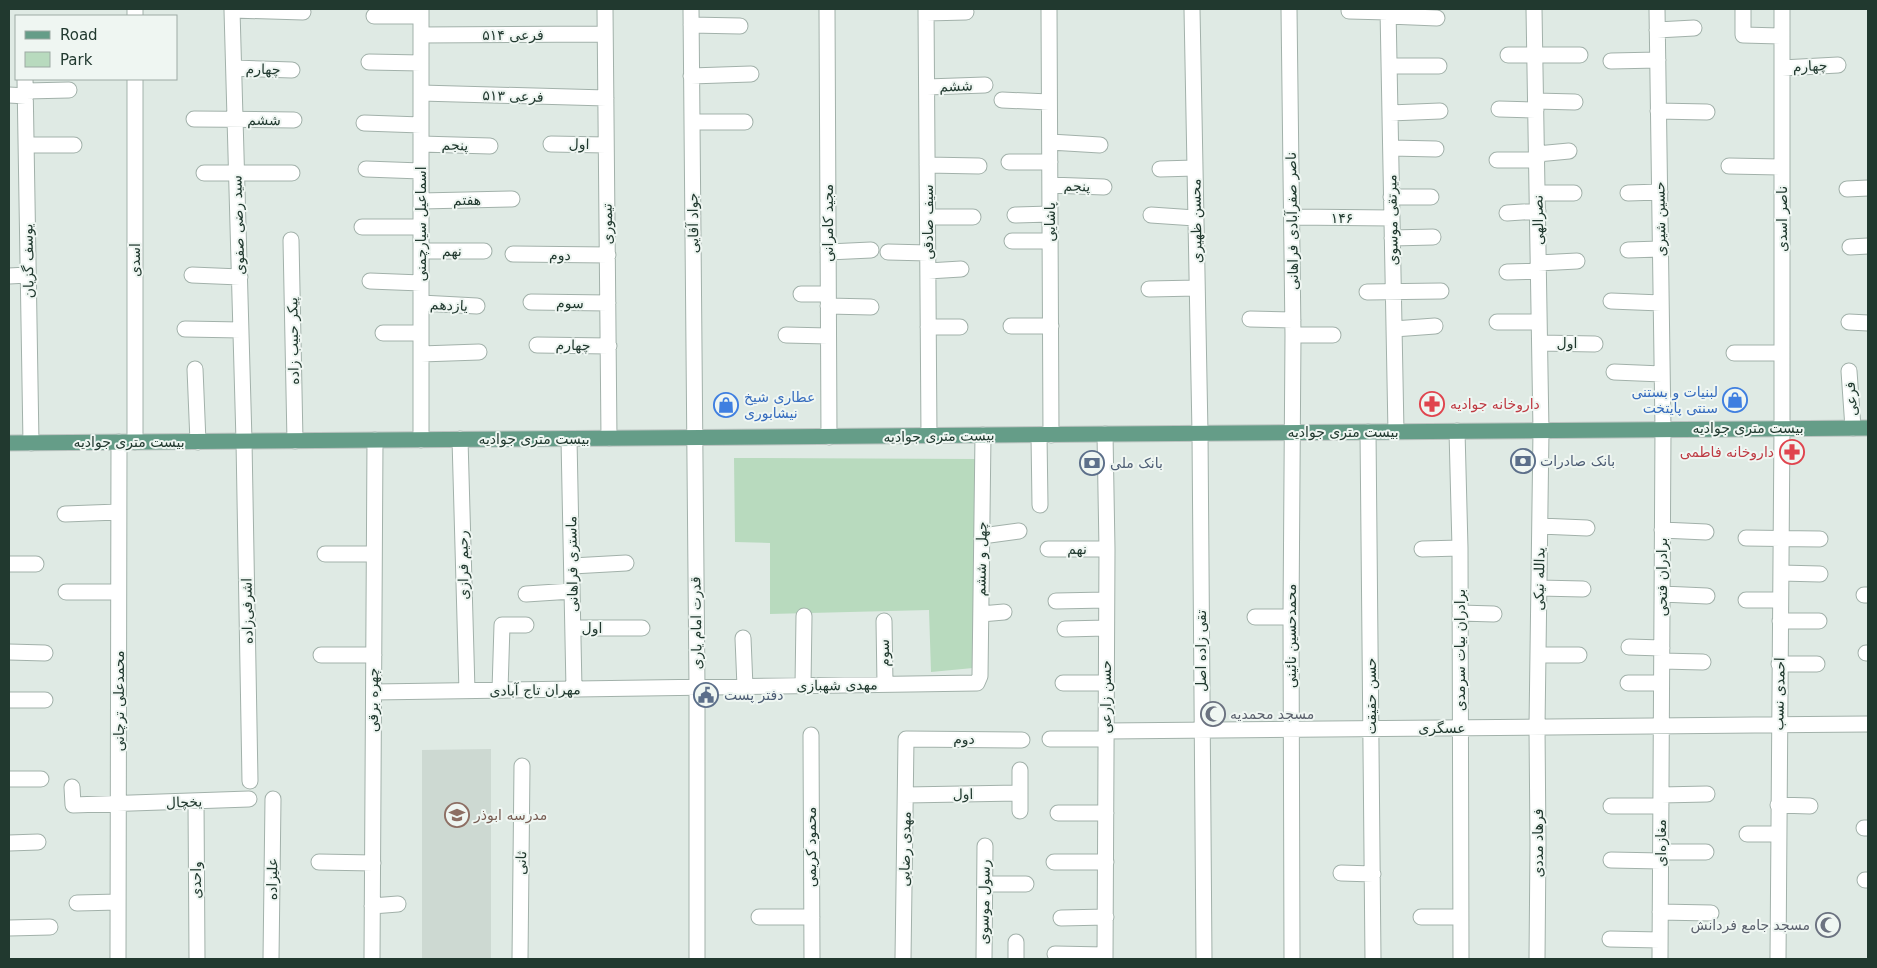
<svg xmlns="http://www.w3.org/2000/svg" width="1877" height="968" font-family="'DejaVu Sans',Cairo,sans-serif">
  <rect width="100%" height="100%" fill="#dfeae4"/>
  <path fill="#cdd9d2" d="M491 749V959H422V750Z"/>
  <path fill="#b8dabe" d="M734 458 975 459 973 668 931 672 929 610 770 614V543L735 542Z"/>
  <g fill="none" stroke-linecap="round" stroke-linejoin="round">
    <defs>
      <path id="minor" d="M421 9V440
        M605 9 609 438
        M691 9 697 688V959
        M827 9 829 437
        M926 9 929 436
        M1049 9 1051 435
        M1192 9 1200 433 1204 959
        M1289 9 1293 335 1291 617 1292 959
        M1388 9 1396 432
        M1534 9 1541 431 1537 727 1538 844 1537 959
        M1657 9 1663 429 1660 959
        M1743 9V35L1782 36
        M1349 11 1388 12
        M926 13 966 12
        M135 16V9
        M374 16H421
        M1388 16 1437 18
        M691 25 740 26
        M1657 30 1694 28
        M421 35 605 34
        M1508 55H1580
        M1611 61 1658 60
        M369 62 421 63
        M1389 66H1439
        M234 68 292 70
        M1782 68 1838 65
        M691 76 751 74
        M25 79 31 443
        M135 79V442
        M927 87 985 85
        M26 91 69 90
        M421 93 606 98
        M9 95 26 96
        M1002 100 1049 102
        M1536 101 1575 102
        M1499 109 1536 110
        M1658 111 1707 112
        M1390 113 1440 111
        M194 119 294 120
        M692 122H745
        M364 123 421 125
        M1050 142 1100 145
        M421 144 490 146
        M551 144 606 145
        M27 145H74
        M1391 148 1436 149
        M1537 154 1569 151
        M1497 160H1537
        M1009 162H1050
        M927 165 979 166
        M1729 166 1782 167
        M366 169 421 171
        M1160 169 1195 168
        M204 173H292
        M1050 185 1104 187
        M1847 189 1868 188
        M1537 193H1574
        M1628 193 1660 192
        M1391 197H1431
        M421 201 512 199
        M1507 213 1538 211
        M1015 215 1050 214
        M1151 215 1195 218
        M928 217H973
        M1292 217 1392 218
        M362 227H421
        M1392 238 1433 237
        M291 240 295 441
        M1012 241H1050
        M1850 247 1868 246
        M1628 250 1660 249
        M421 251H484
        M828 252 871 250
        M888 252 928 253
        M513 254 608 255
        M1538 263 1577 261
        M928 271 961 269
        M1507 272 1538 271
        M192 275 240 277
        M9 276 28 275
        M370 281 421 283
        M1149 289 1197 288
        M1367 292 1441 291
        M801 294H828
        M1611 301 1661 303
        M531 302 608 303
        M421 303 477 306
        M828 306 871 307
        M1250 319 1293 320
        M1497 322H1539
        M1849 322 1868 323
        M1011 326H1051
        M928 327H960
        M185 329 241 330
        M1394 329 1435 326
        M383 333H421
        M786 335 828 336
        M1293 335H1333
        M1540 343 1595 344
        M537 345 609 346
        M1734 353H1782
        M421 354 479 352
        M195 369 198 442
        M1849 371 1853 428
        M1614 372 1662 374
        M1457 431 1460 548 1461 959
        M1368 432 1373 959
        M1105 434 1107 549 1105 959
        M1039 435 1040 505
        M460 439 467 691
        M569 439 574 689
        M65 514 118 512
        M1540 526 1587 528
        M1662 530 1706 532
        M982 536 1019 531
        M1746 538 1820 539
        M1048 549H1107
        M1422 549 1460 548
        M325 554H374
        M9 564H36
        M572 566 626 563
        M1781 573 1820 574
        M1539 588 1583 589
        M66 592H118
        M526 594 572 591
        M1662 594 1707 596
        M1864 595H1868
        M1746 600H1780
        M1056 601 1106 600
        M1460 613 1494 614
        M981 614 1004 612
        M1255 617H1291
        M884 621 885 684
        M1780 621H1819
        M573 628H642
        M1065 629 1106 628
        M743 638 745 687
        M1629 647 1662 648
        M9 652 45 653
        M1866 653H1868
        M321 655H374
        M1538 655H1579
        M1662 661 1703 662
        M1779 664H1817
        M1063 683H1106
        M1628 683H1661
        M803 686 804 616
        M500 690 502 625H526
        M374 692 977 683 980 676 983 435
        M9 700H45
        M1106 731 1868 724
        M811 735 812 959
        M1050 739H1106
        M9 779H41
        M250 781 244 441 232 10 303 12
        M72 787 73 805 249 799
        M906 795 1020 793
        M1661 795 1707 794
        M196 801 197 959
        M1778 805 1810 806
        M1611 806H1661
        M1020 811V770
        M1058 813H1106
        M1864 828H1868
        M1747 834H1778
        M9 843 38 842
        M1661 852H1706
        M1611 860 1661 861
        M319 862 373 863
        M1054 862H1106
        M1341 873 1373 874
        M1865 880H1868
        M985 884H1026
        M77 903 118 902
        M372 906 398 904
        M1660 912 1711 913
        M759 917H812
        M1421 917H1460
        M1061 918 1106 917
        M9 928 50 927
        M1610 939 1660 940
        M1055 954 1105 955
        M118 959 119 442
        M271 959 273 799
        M372 959 375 440
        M520 959 522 766
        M903 959 906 739 1022 740
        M984 959 985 846
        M1016 959V942
        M1778 959 1782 428V9"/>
      <path id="major" d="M9 443 1868 428"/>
    </defs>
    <use href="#minor" stroke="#a2b1aa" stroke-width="17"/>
    <use href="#major" stroke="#bcc4c1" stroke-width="17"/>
    <use href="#minor" stroke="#fff" stroke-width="15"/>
    <use href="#major" stroke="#659d88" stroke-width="15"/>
  </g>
  <defs>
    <symbol id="shop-ring" viewBox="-11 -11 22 22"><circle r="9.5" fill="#eff6f2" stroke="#3f7fe0" stroke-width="1.5"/><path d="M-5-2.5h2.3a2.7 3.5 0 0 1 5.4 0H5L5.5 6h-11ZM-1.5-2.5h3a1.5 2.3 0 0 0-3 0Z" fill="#3f7fe0"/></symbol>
    <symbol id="pharmacy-ring" viewBox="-11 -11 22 22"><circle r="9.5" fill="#eff6f2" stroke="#e0444e" stroke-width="1.5"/><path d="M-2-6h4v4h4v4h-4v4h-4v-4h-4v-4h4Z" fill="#e0444e"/></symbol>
    <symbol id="bank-ring" viewBox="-11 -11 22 22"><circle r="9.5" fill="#eff6f2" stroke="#5c6f8a" stroke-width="1.5"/><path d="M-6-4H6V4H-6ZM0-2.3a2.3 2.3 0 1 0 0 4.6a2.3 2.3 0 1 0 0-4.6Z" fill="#5c6f8a"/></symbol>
    <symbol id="civic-ring" viewBox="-11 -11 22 22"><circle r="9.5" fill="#eff6f2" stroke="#5c6f8a" stroke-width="1.5"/><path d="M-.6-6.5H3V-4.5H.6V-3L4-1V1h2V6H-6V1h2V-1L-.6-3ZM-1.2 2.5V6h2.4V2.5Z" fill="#5c6f8a"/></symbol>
    <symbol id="mosque-ring" viewBox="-11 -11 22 22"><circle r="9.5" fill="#eff6f2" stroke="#6b7280" stroke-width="1.5"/><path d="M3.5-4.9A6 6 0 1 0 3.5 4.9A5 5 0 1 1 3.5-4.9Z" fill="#6b7280"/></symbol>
    <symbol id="school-ring" viewBox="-11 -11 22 22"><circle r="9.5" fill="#eff6f2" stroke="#8d6e63" stroke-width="1.5"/><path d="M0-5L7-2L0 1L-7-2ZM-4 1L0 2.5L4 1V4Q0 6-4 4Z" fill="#8d6e63"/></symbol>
  </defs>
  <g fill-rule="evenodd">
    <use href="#shop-ring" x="1721" y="386" width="28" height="28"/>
    <use href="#pharmacy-ring" x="1418" y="390" width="28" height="28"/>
    <use href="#shop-ring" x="712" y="391" width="28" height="28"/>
    <use href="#pharmacy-ring" x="1778" y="438" width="28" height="28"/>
    <use href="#bank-ring" x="1509" y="447" width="28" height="28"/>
    <use href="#bank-ring" x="1078" y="449" width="28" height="28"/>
    <use href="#civic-ring" x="692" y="681" width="28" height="28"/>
    <use href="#mosque-ring" x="1199" y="700" width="28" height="28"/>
    <use href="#school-ring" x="443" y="801" width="28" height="28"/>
    <use href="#mosque-ring" x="1814" y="911" width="28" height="28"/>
  </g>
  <g text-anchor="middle" stroke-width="4" stroke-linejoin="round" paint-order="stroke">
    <g font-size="14" fill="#21392f" stroke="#eff6f2">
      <text x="513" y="40">فرعی ۵۱۴</text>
      <text transform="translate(1810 66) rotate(-3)" y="5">چهارم</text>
      <text transform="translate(263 69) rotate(1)" y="5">چهارم</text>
      <text transform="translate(956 86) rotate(-2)" y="5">ششم</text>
      <text transform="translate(513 96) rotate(2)" y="5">فرعی ۵۱۳</text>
      <text transform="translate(264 120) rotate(1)" y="5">ششم</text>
      <text transform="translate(579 144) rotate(1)" y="5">اول</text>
      <text transform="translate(455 145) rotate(2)" y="5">پنجم</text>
      <text transform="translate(1077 186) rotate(2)" y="5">پنجم</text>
      <text transform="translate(467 200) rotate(-1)" y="5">هفتم</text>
      <text x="1342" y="223">۱۴۶</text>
      <text transform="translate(1660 219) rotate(-91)" y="5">حسین شیری</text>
      <text transform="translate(1782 219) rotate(-90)" y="5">ناصر اسدی</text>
      <text transform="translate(1392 220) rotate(-91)" y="5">میرتقی موسوی</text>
      <text transform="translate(1538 220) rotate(-91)" y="5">نصرالهی</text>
      <text transform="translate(1196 221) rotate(-91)" y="5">محسن ظهیری</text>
      <text transform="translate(1292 221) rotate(-91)" y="5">ناصر صفرآبادی فراهانی</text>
      <text transform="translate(928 222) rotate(-90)" y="5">سیف صادقی</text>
      <text transform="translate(1050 222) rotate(-90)" y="5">پاشایی</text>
      <text transform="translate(693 223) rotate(-91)" y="5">جواد آقایی</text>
      <text transform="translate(828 223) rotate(-90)" y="5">مجید کامرانی</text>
      <text transform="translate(421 224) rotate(-90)" y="5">اسماعیل سیارچمنی</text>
      <text transform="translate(607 224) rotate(-91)" y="5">تیموری</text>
      <text transform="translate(238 225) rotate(-92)" y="5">سید رضی صفوی</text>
      <text transform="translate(452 251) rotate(1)" y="5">نهم</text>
      <text transform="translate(560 255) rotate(1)" y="5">دوم</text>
      <text transform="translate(135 260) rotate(-90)" y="5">اسدی</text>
      <text transform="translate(28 261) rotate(-91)" y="5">یوسف گزیان</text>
      <text transform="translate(570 303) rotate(1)" y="5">سوم</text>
      <text transform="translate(449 305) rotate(3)" y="5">یازدهم</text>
      <text transform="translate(293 341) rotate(-91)" y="5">پیکر حبیب زاده</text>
      <text x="1567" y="348">اول</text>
      <text transform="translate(573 345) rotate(1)" y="5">چهارم</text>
      <text transform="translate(1851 399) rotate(-95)" y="5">فرعی</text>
      <text x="1748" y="433">بیست متری جوادیه</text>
      <text x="1343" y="437">بیست متری جوادیه</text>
      <text transform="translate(939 436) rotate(-1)" y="5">بیست متری جوادیه</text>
      <text x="534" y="444">بیست متری جوادیه</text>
      <text x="129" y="447">بیست متری جوادیه</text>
      <text x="1077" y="554">نهم</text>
      <text transform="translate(981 559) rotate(-89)" y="5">چهل و ششم</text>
      <text transform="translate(572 564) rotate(-91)" y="5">ماستری فراهانی</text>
      <text transform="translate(463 565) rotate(-91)" y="5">رحیم فرازی</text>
      <text transform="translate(1662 577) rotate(-90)" y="5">برادران فتحی</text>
      <text transform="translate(1539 579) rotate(-89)" y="5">یدالله نیکی</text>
      <text transform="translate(247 611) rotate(-91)" y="5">اشرفی‌زاده</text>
      <text transform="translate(696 623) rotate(-91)" y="5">قدرت امام یاری</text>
      <text x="592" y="633">اول</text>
      <text transform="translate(1291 636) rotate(-90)" y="5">محمدحسین نائینی</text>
      <text transform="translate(1460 650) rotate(-90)" y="5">برادران بیات سرمدی</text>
      <text transform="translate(1201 651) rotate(-90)" y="5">تقی زاده اصل</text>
      <text transform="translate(884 653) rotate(-91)" y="5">سوم</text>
      <text transform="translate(837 685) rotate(-1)" y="5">مهدی شهبازی</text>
      <text transform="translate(535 690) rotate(-1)" y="5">مهران تاج آبادی</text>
      <text transform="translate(1779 694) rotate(-89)" y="5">احمدی نسب</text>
      <text transform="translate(1371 696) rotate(-90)" y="5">حسن حقیقت</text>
      <text transform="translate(1106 697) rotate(-90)" y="5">حسن زارعی</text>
      <text transform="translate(373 700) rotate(-90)" y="5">چهره برقی</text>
      <text transform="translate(119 701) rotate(-90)" y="5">محمدعلی ترچانی</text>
      <text x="1442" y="733">عسگری</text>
      <text x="964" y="744">دوم</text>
      <text transform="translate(963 794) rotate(-1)" y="5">اول</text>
      <text transform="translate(184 802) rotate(-2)" y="5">یخچال</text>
      <text transform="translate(1538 843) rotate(-90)" y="5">فرهاد مددی</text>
      <text transform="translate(1661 843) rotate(-90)" y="5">مغازه‌ای</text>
      <text transform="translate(811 847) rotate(-90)" y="5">محمود کریمی</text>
      <text transform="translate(905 849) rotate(-89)" y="5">مهدی رضایی</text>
      <text transform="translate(521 863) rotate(-89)" y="5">ثانی</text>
      <text transform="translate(272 879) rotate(-89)" y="5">علیزاده</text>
      <text transform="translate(196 880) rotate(-90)" y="5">واحدی</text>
      <text transform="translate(984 902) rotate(-89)" y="5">رسول موسوی</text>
    </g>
    <g font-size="14" fill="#366cbe" stroke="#eff6f2" text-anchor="end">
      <text x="1718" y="397">لبنیات و بستنی<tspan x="1718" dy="16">سنتی پایتخت</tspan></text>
      <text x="744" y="402" text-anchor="start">عطاری شیخ<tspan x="744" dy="16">نیشابوری</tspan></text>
    </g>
    <g font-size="14" fill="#be3a42" stroke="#eff6f2" text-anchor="start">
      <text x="1450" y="409">داروخانه جوادیه</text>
      <text x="1774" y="457" text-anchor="end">داروخانه فاطمی</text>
    </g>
    <g font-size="14" fill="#4e5e75" stroke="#eff6f2" text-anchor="start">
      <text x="1540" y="466">بانک صادرات</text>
      <text x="1110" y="468">بانک ملی</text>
      <text x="724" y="700">دفتر پست</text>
    </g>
    <g font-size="14" fill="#5b616d" stroke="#eff6f2" text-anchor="start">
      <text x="1230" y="719">مسجد محمدیه</text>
      <text x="1810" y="930" text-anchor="end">مسجد جامع فردانش</text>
    </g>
    <g font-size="14" fill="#785e54" stroke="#eff6f2" text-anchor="start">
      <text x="474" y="820">مدرسه ابوذر</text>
    </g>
  </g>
  <rect width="1877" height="968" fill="none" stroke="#21392f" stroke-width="20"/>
  <rect x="15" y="15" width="162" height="65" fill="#eff6f2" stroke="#9daaa4"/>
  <rect x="25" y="31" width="25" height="8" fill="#659d88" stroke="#9daaa4"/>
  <text x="60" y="40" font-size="15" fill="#21392f">Road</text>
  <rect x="25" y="52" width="25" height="15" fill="#b8dabe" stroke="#9daaa4"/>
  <text x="60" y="65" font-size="15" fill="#21392f">Park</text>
</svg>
